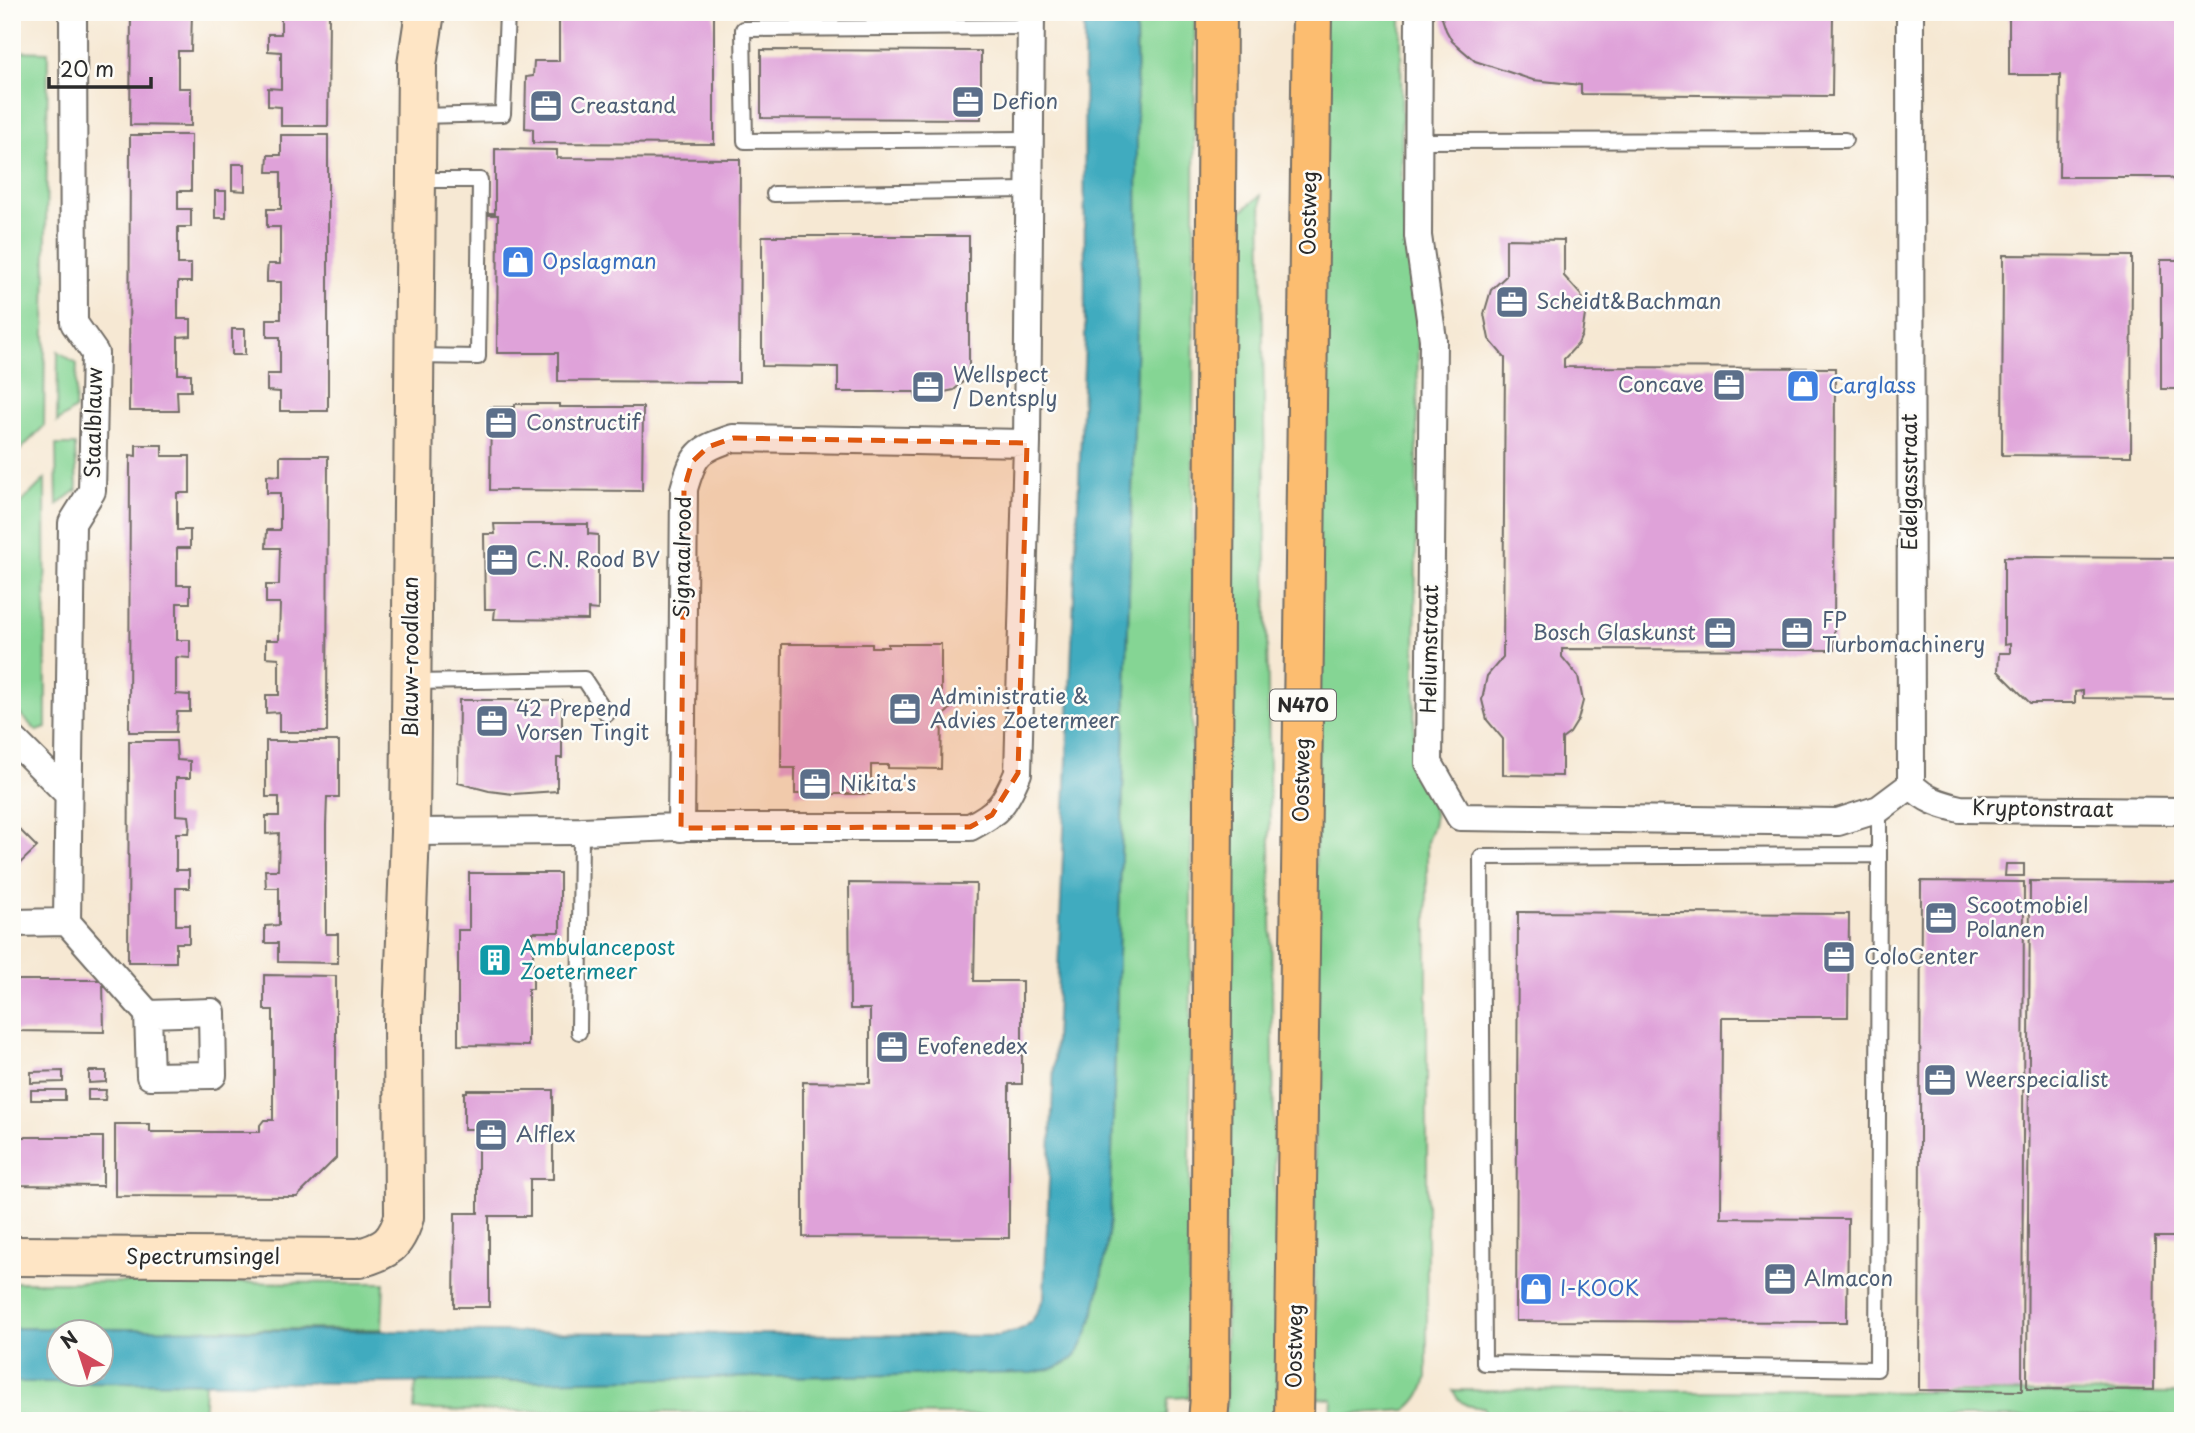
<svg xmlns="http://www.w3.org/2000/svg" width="2195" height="1433" font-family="'Playpen Sans',sans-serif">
  <rect width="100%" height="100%" fill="#fdfcf7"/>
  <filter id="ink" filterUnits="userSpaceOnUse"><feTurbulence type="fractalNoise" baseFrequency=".0143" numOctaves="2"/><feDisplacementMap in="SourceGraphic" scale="14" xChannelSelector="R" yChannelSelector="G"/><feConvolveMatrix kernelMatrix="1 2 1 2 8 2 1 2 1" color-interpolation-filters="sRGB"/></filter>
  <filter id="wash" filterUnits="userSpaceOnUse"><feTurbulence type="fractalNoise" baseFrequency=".00686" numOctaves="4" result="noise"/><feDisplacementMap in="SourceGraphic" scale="28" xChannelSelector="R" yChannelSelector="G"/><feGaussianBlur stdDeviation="1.57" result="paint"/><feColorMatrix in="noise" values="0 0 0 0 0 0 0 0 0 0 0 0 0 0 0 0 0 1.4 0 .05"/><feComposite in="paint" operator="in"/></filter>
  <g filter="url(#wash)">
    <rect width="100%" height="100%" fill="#f6e8d3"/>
    <path fill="#85d594" stroke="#588060" stroke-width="2" fill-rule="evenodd" d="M1136 12H1195L1189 1397 1168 1398 1167 1417 414 1410 416 1383 1073 1357C1098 1315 1103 1268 1110 1220L1138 297Z
      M1318 12H1401L1402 208 1416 310 1418 340 1414 762C1417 779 1437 805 1434 820 1433 827 1429 835 1427 842V1378C1423 1392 1418 1401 1406 1410L1331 1416 1332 1399 1314 1398Z
      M12 51 48 52 44 426 12 458Z
      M1261 195 1278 1417 1226 1420 1223 226Z
      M58 351 77 364 75 409 57 422Z
      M56 445H75L77 490 57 505Z
      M45 479 46 728 37 731 12 706V512Z
      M12 1282 384 1283 382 1329H208L203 1421H12ZM60 1332H102V1374H60Z
      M1453 1390 2183 1393V1418L1485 1415 1484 1407C1470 1408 1459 1405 1453 1390Z"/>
    <path fill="#3fabbf" stroke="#356b75" stroke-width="2" fill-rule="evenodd" d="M1084 12H1136L1138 297 1110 1220C1105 1253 1097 1334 1073 1358 1062 1368 1046 1370 1032 1373L389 1383 12 1382V1328L998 1336C1029 1328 1032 1326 1044 1297L1085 341ZM60 1332H102V1374H60Z"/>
    <g id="blocks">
      <path fill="#dfa2d9" d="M131 12H192L191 51H178V88H191V126L130 125Z
        M281 12H329L328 126H281V107L268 106V88L281 89V52L268 51V34H281Z
        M559 12H714V144L533 143V129L525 128 526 77 533 76 534 61H559Z
        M1440 12H1833L1832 96 1581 94V85L1533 80 1475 61 1452 41 1446 30Z
        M2007 12H2183V177L2176 181 2169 177H2059L2060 75H2009V16Z
        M761 50 981 51V119L761 118Z
        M130 135H191V191H178V209H191V227H178V264H191V282H178V319H191V336L178 337V374H191V391H177L178 411H129Z
        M281 135H328V411H280V392L267 391V374H280V337H267V319H281V282H267V273L268 264H280V227H267V209H281V172H267L268 155H281Z
        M495 149 557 150V158L740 159 739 382 558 381V353H497L498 215H489V213H495Z
        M232 164H245V191L232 190Z
        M215 191H226V218H215Z
        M762 236H969V366L965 380 954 390 944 392V397L916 398 915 392H838V367L762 366Z
        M1506 239 1564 240V276L1581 295 1585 315 1582 335 1578 344 1564 359V367L1835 368 1834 650 1562 649V657L1578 676 1583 701 1578 720 1570 733 1562 739V776L1503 775V739L1487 720 1482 700 1487 676 1503 657 1505 358 1489 339 1484 314 1491 290 1506 276Z
        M2003 255 2132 256 2131 456 2002 455Z
        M2161 260H2183V389H2161Z
        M232 329H245V355H232Z
        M515 404H559V407H643L642 491 490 490 491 407H515Z
        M136 445H162V456H190V493H177V530H190V548H177V585H190V603H177V640H190V658L176 657V694L190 695V712H177L176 732H129L130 455 136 456Z
        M280 456H328L327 732H279V712L266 713V695H279V658L266 657V640H279L280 603H266V585H279L280 548H266L267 530H280V493H267V475L280 476Z
        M494 524H588V534L598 535V610L588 609V620L494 619 495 609H485L484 534H495Z
        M2004 557 2183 558V699L2083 698V691L2075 692V703H2030L1998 671 1999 653H2010V644L2004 645Z
        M782 644H872V647H888V644H941V695L952 707 942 717 941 769 888 768V765H871V794H795V768H781Z
        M459 700H562V758H557V791L513 794 489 791 458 783Z
        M129 741H176L177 760 190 761V778H176V815L189 816 190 824 189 833H176V870H189V888H176V925H189V943H176V962H128Z
        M266 741H339V797H327L326 825V934H338V963L278 962V943H265V926L279 925V888H266L265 870H278L279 833 266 834V816H279V797H266Z
        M12 822 37 847 12 871Z
        M2006 864H2024V876H2005Z
        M469 873H560V932H533V989H528V1046L458 1045V930H469Z
        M1921 881 2024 882 2022 1391 1919 1390Z
        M2030 881 2183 882V1237H2155L2154 1390 2027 1389Z
        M849 883 976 884 974 981H1022V1084H1009V1238L803 1237V1082L870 1083V1009H850Z
        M1518 912 1849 914 1848 1017H1722L1721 1218 1848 1219 1847 1322 1516 1321Z
        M264 975 336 976V1158L297 1197 115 1196V1124H150V1132H260V1125L264 1120H273V1010H264Z
        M12 980H103L104 1032 12 1031Z
        M63 1071V1082L31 1083V1072Z
        M89 1071H106V1082L89 1083Z
        M31 1090H65V1100H31Z
        M88 1090H106L105 1100H88Z
        M467 1090H553V1179H530V1216H489V1307H454L455 1213H478V1140H483V1129H464V1092H467Z
        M12 1137H103V1186L12 1185Z"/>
    </g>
  </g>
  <g filter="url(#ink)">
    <use href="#blocks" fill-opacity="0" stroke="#726d66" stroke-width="2"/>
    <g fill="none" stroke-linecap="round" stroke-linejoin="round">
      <defs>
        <path id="lane" d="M417 116 503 114 507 12
          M1030 139 745 141 743 29 1031 27
          M1417 141 1845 140
          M774 194 1029 190
          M415 356 478 357 480 180H418
          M413 682 584 679 607 714
          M1879 809V855L1877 1369 1484 1363 1481 857 1879 855
          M579 1032 581 831"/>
        <path id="street" d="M1419 12 1418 236 1433 339 1429 763 1460 817 1838 822 1879 809 1911 785
          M1910 12 1911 785
          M12 738 67 793
          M1911 785C1926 800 1939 804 1960 809L2183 811
          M681 828 684 489C694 454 697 450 733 438L1027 443
          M410 832 581 831 675 827H970C1000 812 1005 803 1018 773L1027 443 1031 12
          M67 922 72 523 92 491 95 353 74 323 73 12
          M67 922 148 1014 150 1076 213 1075 212 1012 148 1014
          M12 923 67 922"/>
        <path id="secondary" d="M12 1256 359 1258C386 1251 396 1244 404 1217L403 1020 410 832 417 65 425 12"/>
        <path id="primary" d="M1208 1421 1210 1397 1217 12
          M1294 1421 1312 12"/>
      </defs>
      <use href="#lane" stroke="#726d66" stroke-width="18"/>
      <use href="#street" stroke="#726d66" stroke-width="30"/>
      <use href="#secondary" stroke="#726d66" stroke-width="42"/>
      <use href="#primary" stroke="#726d66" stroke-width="42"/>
      <use href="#lane" stroke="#fff" stroke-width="14"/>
      <use href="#street" stroke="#fff" stroke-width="26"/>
      <use href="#secondary" stroke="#fee5c5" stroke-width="38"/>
      <use href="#primary" stroke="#fcbd6f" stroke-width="38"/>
    </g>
  </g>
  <path fill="#df570e" fill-opacity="0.2" stroke="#df570e" stroke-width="5" stroke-dasharray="14 9" stroke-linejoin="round" d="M733 438 1027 443 1018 773 992 815 970 827 681 828 684 489 692 462 708 447Z"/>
  <defs>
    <symbol id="office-square" viewBox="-11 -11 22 22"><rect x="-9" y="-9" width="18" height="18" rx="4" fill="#5c6f8a" stroke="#fdfcf7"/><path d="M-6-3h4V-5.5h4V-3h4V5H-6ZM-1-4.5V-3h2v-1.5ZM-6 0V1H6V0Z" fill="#fff"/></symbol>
    <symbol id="shop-square" viewBox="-11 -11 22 22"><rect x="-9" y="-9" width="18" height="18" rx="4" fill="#3f7fe0" stroke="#fdfcf7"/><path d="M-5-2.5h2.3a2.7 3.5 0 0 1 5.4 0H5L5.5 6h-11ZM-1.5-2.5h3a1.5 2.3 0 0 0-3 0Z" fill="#fff"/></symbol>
    <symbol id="building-square" viewBox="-11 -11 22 22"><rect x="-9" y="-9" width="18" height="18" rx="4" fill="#0f9aa8" stroke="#fdfcf7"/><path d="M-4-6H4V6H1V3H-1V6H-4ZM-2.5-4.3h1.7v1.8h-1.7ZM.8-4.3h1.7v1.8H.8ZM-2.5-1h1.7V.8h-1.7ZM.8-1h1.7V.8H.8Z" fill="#fff"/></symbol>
  </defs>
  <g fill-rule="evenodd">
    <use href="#office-square" x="949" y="83" width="38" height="38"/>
    <use href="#office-square" x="527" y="87" width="38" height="38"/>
    <use href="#shop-square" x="499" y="243" width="38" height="38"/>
    <use href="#office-square" x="1493" y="283" width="38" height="38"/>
    <use href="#office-square" x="1710" y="366" width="38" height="38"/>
    <use href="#shop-square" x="1784" y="367" width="38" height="38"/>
    <use href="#office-square" x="909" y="368" width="38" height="38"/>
    <use href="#office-square" x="482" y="404" width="38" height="38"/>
    <use href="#office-square" x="483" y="541" width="38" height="38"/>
    <use href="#office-square" x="1701" y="614" width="38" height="38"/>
    <use href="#office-square" x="1778" y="614" width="38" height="38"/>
    <use href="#office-square" x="886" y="690" width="38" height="38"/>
    <use href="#office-square" x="473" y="702" width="38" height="38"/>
    <use href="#office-square" x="796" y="765" width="38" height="38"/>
    <use href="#office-square" x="1922" y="899" width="38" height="38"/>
    <use href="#office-square" x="1820" y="938" width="38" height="38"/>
    <use href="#building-square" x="476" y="941" width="38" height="38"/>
    <use href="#office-square" x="873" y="1028" width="38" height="38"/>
    <use href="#office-square" x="1921" y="1061" width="38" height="38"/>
    <use href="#office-square" x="472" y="1116" width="38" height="38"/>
    <use href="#office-square" x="1761" y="1260" width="38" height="38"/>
    <use href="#shop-square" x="1517" y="1270" width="38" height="38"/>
  </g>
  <g text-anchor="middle" stroke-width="5" stroke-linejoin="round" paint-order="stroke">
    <rect fill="#fdfcf7" stroke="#6a6a68" stroke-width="2" x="1270" y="689.5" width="66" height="31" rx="5"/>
    <g font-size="19" font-weight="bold" fill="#2b2b2b">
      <text x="1303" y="712">N470</text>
    </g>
    <g font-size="21" fill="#4e5e75" stroke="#fdfcf7" text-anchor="start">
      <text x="992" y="109">Defion</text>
      <text x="570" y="113">Creastand</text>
      <text x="1536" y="309">Scheidt&amp;Bachman</text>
      <text x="953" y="382">Wellspect<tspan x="953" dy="24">/ Dentsply</tspan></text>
      <text x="1704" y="392" text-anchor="end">Concave</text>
      <text x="526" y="430">Constructif</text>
      <text x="526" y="567">C.N. Rood BV</text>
      <text x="1822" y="628">FP<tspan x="1822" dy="24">Turbomachinery</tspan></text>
      <text x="1696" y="640" text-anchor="end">Bosch Glaskunst</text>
      <text x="930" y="704">Administratie &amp;<tspan x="930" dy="24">Advies Zoetermeer</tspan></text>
      <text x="516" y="716">42 Prepend<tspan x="516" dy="24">Vorsen Tingit</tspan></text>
      <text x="840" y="791">Nikita's</text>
      <text x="1966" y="913">Scootmobiel<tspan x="1966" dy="24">Polanen</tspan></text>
      <text x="1864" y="964">ColoCenter</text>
      <text x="917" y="1054">Evofenedex</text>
      <text x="1965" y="1087">Weerspecialist</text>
      <text x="516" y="1142">Alflex</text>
      <text x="1804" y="1286">Almacon</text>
    </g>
    <g font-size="21" fill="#2b2b2b" stroke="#fdfcf7">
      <text transform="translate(1309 213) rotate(-89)" y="7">Oostweg</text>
      <text transform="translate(94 423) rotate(-89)" y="7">Staalblauw</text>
      <text transform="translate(1910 482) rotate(-90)" y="7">Edelgasstraat</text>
      <text transform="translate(683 557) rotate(-89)" y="7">Signaalrood</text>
      <text transform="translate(1430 649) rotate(-89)" y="7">Heliumstraat</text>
      <text transform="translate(411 657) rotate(-90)" y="7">Blauw-roodlaan</text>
      <text transform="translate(1302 780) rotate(-89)" y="7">Oostweg</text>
      <text transform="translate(2043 809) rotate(1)" y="7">Kryptonstraat</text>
      <text x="203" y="1264">Spectrumsingel</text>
      <text transform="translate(1295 1346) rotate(-89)" y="7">Oostweg</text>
    </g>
    <g font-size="21" fill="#366cbe" stroke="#fdfcf7" text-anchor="start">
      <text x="542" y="269">Opslagman</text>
      <text x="1828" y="393">Carglass</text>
      <text x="1560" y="1296">I-KOOK</text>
    </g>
    <g font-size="21" fill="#0d838f" stroke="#fdfcf7" text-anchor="start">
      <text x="520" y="955">Ambulancepost<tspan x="520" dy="24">Zoetermeer</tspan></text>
    </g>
  </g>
  <rect width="2195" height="1433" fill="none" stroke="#fdfcf7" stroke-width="42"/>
  <g transform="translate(80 1353) rotate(321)"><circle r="33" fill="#fdfcf7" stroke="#a9a8a5" stroke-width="2"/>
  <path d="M0-5L12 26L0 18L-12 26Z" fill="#d1495b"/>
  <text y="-10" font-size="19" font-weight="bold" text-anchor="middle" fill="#2b2b2b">N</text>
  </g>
  <path d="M49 77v10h102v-10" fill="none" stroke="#2b2b2b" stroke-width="3.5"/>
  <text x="60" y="77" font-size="21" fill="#2b2b2b" stroke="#fdfcf7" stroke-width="5" paint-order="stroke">20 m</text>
</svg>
